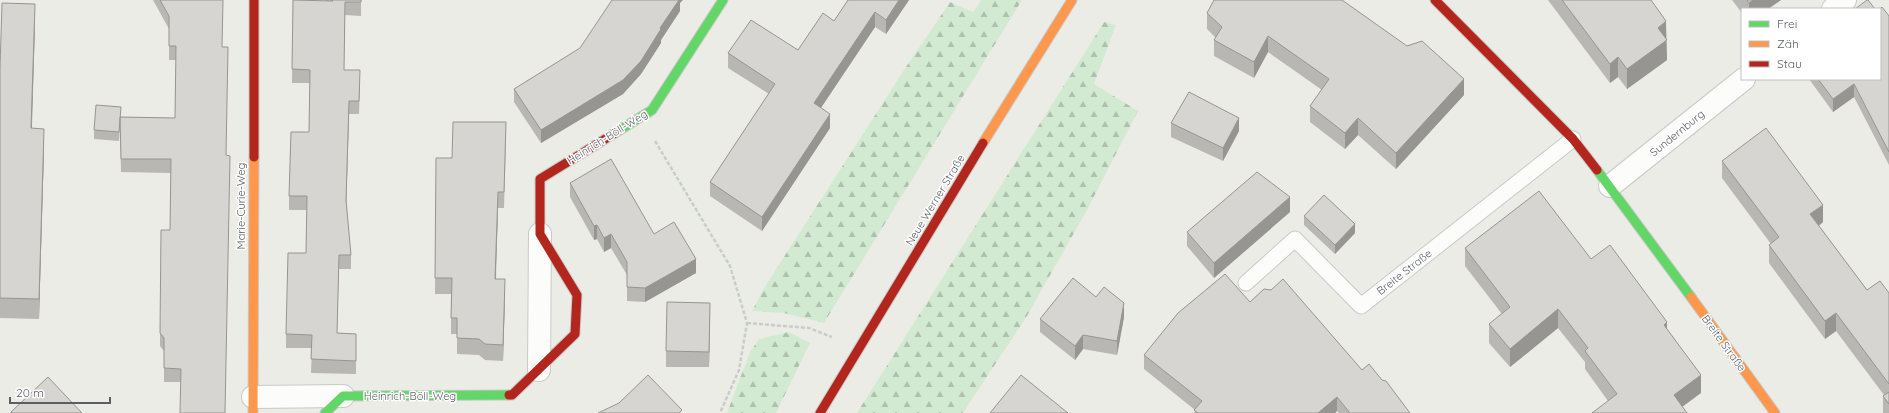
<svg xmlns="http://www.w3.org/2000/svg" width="1889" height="413" font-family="Quicksand,sans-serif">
  <defs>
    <pattern id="forest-firs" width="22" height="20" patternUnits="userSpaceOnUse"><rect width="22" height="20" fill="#d3ead2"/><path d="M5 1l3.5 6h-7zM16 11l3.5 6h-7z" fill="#aec1ae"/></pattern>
  </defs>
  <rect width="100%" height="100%" fill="#ecece6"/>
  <path fill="url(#forest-firs)" d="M981 0H1022L824 323 784 313 752 311 766 285 904 70 950 2 973 12Z
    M1104 22 1116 25 1094 84 1138 111 1087 210 1027 316 963 413H857Z
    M789 332 810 343 776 413H727L750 352 759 339Z"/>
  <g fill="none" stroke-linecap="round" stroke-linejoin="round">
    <defs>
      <path id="lane" d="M1246 283 1295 239 1361 306 1573 139"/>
      <path id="street" d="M1833 9 1845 0
        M1610 186 1744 79
        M539 370 540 234
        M253 397 343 396"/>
      <path id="fast" d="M615 133 652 110 723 0
        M1597 170 1691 297
        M325 413 343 396 509 395"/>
      <path id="slow" d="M983 143 1072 0
        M1691 297 1775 413
        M253 413 254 157"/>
      <path id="jam" d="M1435 0 1573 139 1597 170
        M254 157V0
        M509 395H512L575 334 577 295 540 234V179L615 133
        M820 413 983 143"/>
    </defs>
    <use href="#lane" stroke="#c9cac8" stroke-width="17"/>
    <use href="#street" stroke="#c9cac8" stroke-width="24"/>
    <use href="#fast" stroke="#c7c8c7" stroke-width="11"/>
    <use href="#slow" stroke="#c7c8c7" stroke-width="11"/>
    <use href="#jam" stroke="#c7c8c7" stroke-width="11"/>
    <path stroke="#c8cdcb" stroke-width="2.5" stroke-dasharray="4 2" stroke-linecap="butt" d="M655 141 730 266 747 323 739 370 720 413
      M747 323 809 328 832 337"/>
    <use href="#lane" stroke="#fcfcfb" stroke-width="15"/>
    <use href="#street" stroke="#fcfcfb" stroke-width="22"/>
    <use href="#fast" stroke="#63d668" stroke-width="9"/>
    <use href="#slow" stroke="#ff974d" stroke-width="9"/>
    <use href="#jam" stroke="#b3261e" stroke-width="9"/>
  </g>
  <path fill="#b8b7b4" d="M153 0H223L181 382H164V351L160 346V333L170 230 171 173 121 172 120 124 119 141 94 139V130L121 117 175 118 176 60H169V29Z
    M293 0 326 1 325 0H361V16L345 15 344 70 360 84 359 114H349L346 204 351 255V269H339L337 333 356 334V374L311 373 312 348H286V334L306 253 307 210H289V196L309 132 310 83H292Z
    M848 0H909L886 34 875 27 821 108 830 128 762 231 710 196V182L769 94 728 68V53L798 50 834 21Z
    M1548 0H1651L1666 40 1667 60 1627 89 1618 77 1610 83Z
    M1732 0H1781L1768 9H1742V13Z
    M680 3V11L661 40V43L641 74 623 94 541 143 514 102V89Z
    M1207 13 1464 95 1396 169 1358 135 1345 149 1310 122V106L1322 90 1268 52 1254 78 1214 56V40L1216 38 1207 29Z
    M1889 16V165L1854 97 1833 112 1809 79H1880Z
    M35 24 32 128 44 149 39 319 0 318V68Z
    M1171 123 1239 131 1223 161 1171 137Z
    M506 138 504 208H498L496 279 505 295 503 361 485 360 479 355 457 354V334H451V294H435L436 158H452Z
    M1722 161 1823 222 1819 226 1867 290 1889 293V413H1883V396L1884 395 1836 331 1825 339 1769 263V245L1771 244 1722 178Z
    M570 183 654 234 696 273 645 302 627 301V275L611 248 604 252 597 239 594 240 570 197Z
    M1290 212 1214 278 1187 246V232Z
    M1304 216 1355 233 1335 254 1304 225Z
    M1465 248 1591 259 1667 329 1701 393 1608 401 1585 369V362L1558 328 1510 367 1489 343V324L1502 314 1465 266Z
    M1096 297 1124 317 1117 355 1083 349 1075 360 1040 332V319Z
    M1250 302 1362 370 1382 380 1410 413H1339L1337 411 1335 413H1194L1195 410 1144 369V355Z
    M710 318 709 367H666V351Z"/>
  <path fill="#969592" d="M677 0H683L680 3V11L661 40V43L641 74 623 94 541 143V130L660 28Z
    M899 0H909L886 34V20Z
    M1753 0H1781L1768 9H1749V3Z
    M35 4V24L31 149V128Z
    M875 12V27L814 118V103Z
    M1666 21 1667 60 1627 89V69L1658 28Z
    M1268 36V52L1254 78V62Z
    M1618 57V77L1610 83V64Z
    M1464 79V95L1396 169V153Z
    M1854 84V97L1833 112V99Z
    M349 101V114L346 214V200Z
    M830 114V128L762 231V217Z
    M1239 118V131L1223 161V148Z
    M1358 118V135L1345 149V133Z
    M44 129V149L39 319V299Z
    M498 192V208L495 295V279Z
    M1290 197V212L1214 278V263Z
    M1823 205V222L1810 232V214Z
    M1355 224V233L1335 254V245Z
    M597 225V239L594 240V226Z
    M611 234V248L604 252V238Z
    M696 259V273L645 302V288Z
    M505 279V295L503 361V345Z
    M710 303V318L709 367V352Z
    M1124 303V317L1117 355V341Z
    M1558 309V328L1510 367V349Z
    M1836 313V331L1825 339V321Z
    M1667 322V340L1664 325Z
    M1083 335V349L1075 360V346Z
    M1701 375V393L1674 413V395Z
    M1337 397V411L1335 413H1318Z"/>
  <path fill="#d6d5d1" stroke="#969592" d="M160 0H223L222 47H228L226 155 230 156 225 413H180L181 369 164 368V338L160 333 161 230H170L171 159H121L120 117 175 118 176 46H169V16Z
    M293 0 333 1 332 0H361V2H345L344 70H360L359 101H349L346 200 351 255H339L337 333 356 334V361L311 359 312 335 286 334 288 253H306L307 196H289L291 132H309L310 70 292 69Z
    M612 0H679L660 28 661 29 641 61 623 80 541 130 514 89 580 48Z
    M848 0H899L886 20 875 12 814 103 830 114 762 217 710 182 775 84 728 53 751 20 798 50 823 13 834 21Z
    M1214 0H1342L1407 46 1422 41 1464 79 1396 153 1358 118 1345 133 1310 106 1329 79 1268 36 1254 62 1214 40 1222 27 1207 13Z
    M1562 0H1651L1666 21 1658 28 1667 40 1627 69 1618 57 1610 64Z
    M1747 0H1753L1749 3Z
    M1867 0H1868L1875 9H1855Z
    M2 3 35 4 31 128 44 129 39 299 0 298V68Z
    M1882 7 1889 16V152L1854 84 1833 99 1818 79H1880V9Z
    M1189 92 1239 118 1223 148 1171 123Z
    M96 105 121 107 119 132 94 130Z
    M453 122H506L504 192H498L495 279H505L503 345 485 344 479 339 457 338V318H451L452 278H435L436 158H452Z
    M1766 128 1823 205 1810 214 1867 290 1880 281 1889 293V384L1836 313 1825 321 1769 245 1779 237 1722 161Z
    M611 159 654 234 674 222 696 259 645 288 627 287V262L611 234 604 238 597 225 594 226 570 183Z
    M1257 172 1290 197 1214 263 1187 232Z
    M1539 191 1591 259 1610 245 1667 322 1664 325 1701 375 1674 395 1687 413H1592L1617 394 1585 351 1588 348 1558 309 1510 349 1489 324 1510 307 1465 248Z
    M1324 195 1355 224 1335 245 1304 216Z
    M1225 274 1250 302 1264 289 1271 290 1283 279 1362 370 1369 364 1382 380 1386 381 1410 413H1350L1337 397 1318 413H1198L1194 410 1202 401 1144 355 1178 313Z
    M1073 278 1096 297 1104 287 1124 303 1117 341 1083 335 1075 346 1040 319Z
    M667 302 710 303 709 352 666 351Z
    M648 375 682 410 679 413H598L619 403Z
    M1021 375 1068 413H990Z
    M48 377 82 413H11V412Z
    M1889 392V404L1883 396Z"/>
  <g text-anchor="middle" stroke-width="3" stroke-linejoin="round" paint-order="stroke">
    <g font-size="11" fill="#5b5e65" stroke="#fff">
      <text transform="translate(1677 133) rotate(-39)" y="4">Sundernburg</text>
      <text transform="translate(607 137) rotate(-32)" y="4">Heinrich-Böll-Weg</text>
      <text transform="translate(935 200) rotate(-59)" y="4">Neue Werner Straße</text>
      <text transform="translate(241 206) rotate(-90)" y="4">Marie-Curie-Weg</text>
      <text transform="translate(1404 272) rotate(-38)" y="4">Breite Straße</text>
      <text transform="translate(1724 343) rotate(54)" y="4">Breite Straße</text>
      <text x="410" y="400">Heinrich-Böll-Weg</text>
    </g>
  </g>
  <rect x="1741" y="8" width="140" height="72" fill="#ffffff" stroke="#bdbfc1"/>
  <rect x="1749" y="21" width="20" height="6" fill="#63d668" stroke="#bdbfc1"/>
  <text x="1777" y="28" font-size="12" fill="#5b5e65">Frei</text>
  <rect x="1749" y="41" width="20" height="6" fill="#ff974d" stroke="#bdbfc1"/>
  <text x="1777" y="48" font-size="12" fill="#5b5e65">Zäh</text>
  <rect x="1749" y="61" width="20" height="6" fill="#b3261e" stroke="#bdbfc1"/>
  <text x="1777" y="68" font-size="12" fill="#5b5e65">Stau</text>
  <path d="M10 397v6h100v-6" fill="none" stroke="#5b5e65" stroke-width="2"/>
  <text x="16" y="397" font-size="12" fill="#5b5e65" stroke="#ffffff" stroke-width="3" paint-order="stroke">20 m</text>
</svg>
